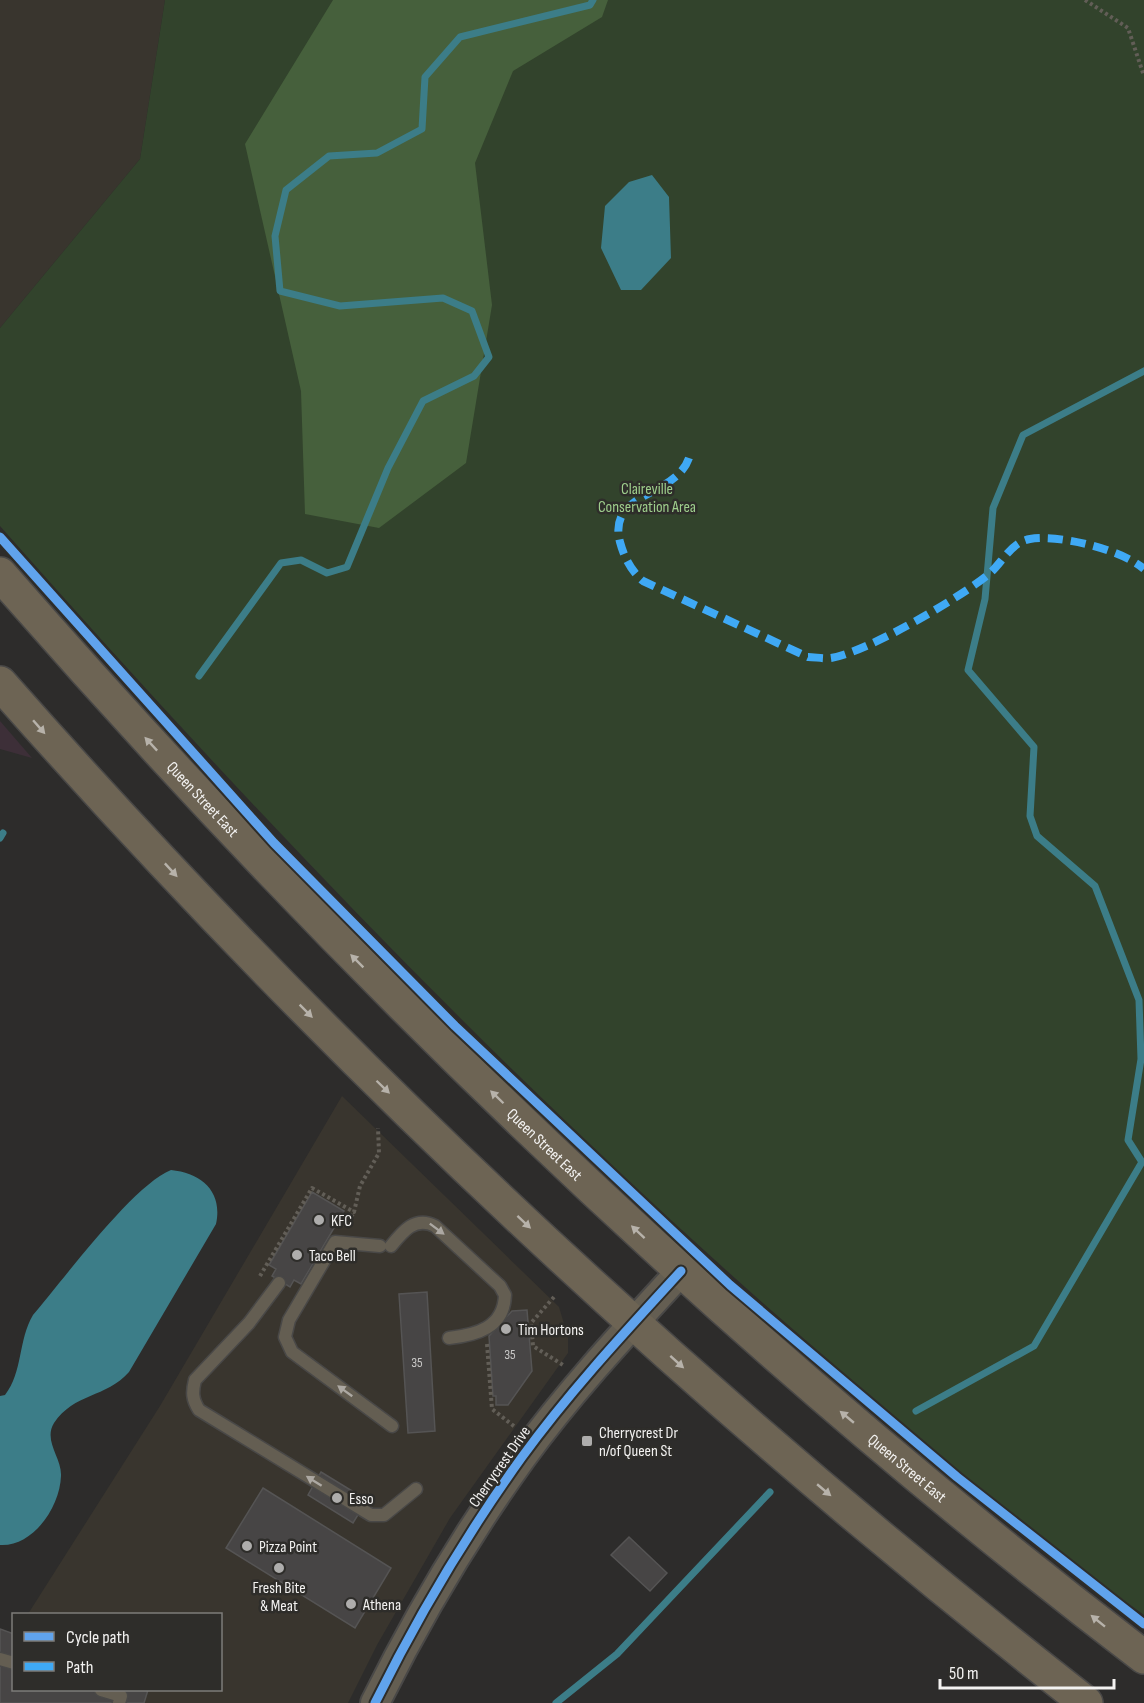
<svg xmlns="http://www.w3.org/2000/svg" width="1144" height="1703" font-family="'Sofia Sans Condensed',sans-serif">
  <rect width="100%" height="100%" fill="#2d2c2b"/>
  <path fill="#39352e" d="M0 0H165L140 159 0 328Z
    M342 1096 559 1307 568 1337V1353L450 1518 377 1645 348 1703H144L148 1690H220V1614H28L160 1406Z"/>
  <path fill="#3d2f38" d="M0 721 32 758 0 749Z"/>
  <path fill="#32432c" d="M165 0H1144V1615C1040 1542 944 1458 847 1376 542 1116 265 826 0 526V328L140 159Z"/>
  <path fill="#46603c" d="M333 0H608L602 17 513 71 475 163 492 305 466 463 379 528 305 514 301 391 245 144Z"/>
  <path fill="#3c7d88" d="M652 175 669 197 671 258 641 290H621L601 248 605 206 629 182Z
    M171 1170C202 1173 223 1192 216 1224L129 1372C106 1398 74 1393 54 1423 43 1441 62 1458 61 1476 60 1507 33 1547 0 1545V1396L5 1395C23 1372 18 1340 33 1315 63 1280 133 1185 171 1170Z"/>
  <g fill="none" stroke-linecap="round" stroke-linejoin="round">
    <path stroke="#3c7d88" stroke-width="7" d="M199 676 281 563 301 560 327 573 347 567 388 468 423 401 474 376 489 357 472 311 443 298 340 306 280 291 275 236 286 190 329 156 377 153 422 129 425 77 460 37 590 5 593 0
      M0 838 3 833
      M916 1411 1034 1346 1142 1162 1128 1140 1141 1059 1139 1000 1095 886 1037 836 1030 816 1034 747 968 670 985 599 993 508 1023 435 1144 371
      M556 1703 617 1654 770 1492"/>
  </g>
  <path fill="#474545" stroke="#555454" stroke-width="1.5" d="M312 1192 344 1211 301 1284 294 1280 290 1287 272 1276 276 1269 269 1265Z
    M427 1292 435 1431 408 1433 399 1294Z
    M527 1310 532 1371 508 1405H496V1396H493L489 1336 512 1311Z
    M321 1472 367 1500 353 1523 308 1495Z
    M263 1488 391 1568 355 1628 226 1548Z
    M629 1537 667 1573 650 1591 611 1555Z
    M0 1629 14 1634V1690H148L144 1703H0Z"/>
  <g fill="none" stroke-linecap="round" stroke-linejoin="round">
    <defs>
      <path id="service" d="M380 1246 335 1242 289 1320 285 1337 292 1352 392 1426
        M391 1246C403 1231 415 1216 435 1226L500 1286 505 1295C504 1328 476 1335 449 1338
        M279 1283 249 1323 195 1380C192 1392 192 1399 199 1410L371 1515H384L416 1489
        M0 1659 14 1663
        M101 1690 121 1696 119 1703"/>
      <path id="tertiary" d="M375 1703C417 1618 466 1535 522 1457 570 1391 626 1331 681 1271"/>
      <g id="primary">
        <path id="s1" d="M0 574C346 970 726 1337 1144 1657"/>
        <path d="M0 683C329 1056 694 1396 1086 1703"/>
      </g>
    </defs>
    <use href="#service" stroke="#494847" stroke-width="15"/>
    <use href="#tertiary" stroke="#494847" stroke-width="32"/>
    <use href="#primary" stroke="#494847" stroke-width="36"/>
    <path stroke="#625e57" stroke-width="4" stroke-dasharray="3 3" stroke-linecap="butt" d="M1085 0 1128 28 1144 76
      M345 1227 354 1212
      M260 1276 312 1188 354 1212 360 1186 379 1153 378 1128
      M554 1297 531 1323 533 1346 563 1365
      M487 1344 492 1409 515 1427"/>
    <use href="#service" stroke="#645e52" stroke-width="12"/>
    <use href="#tertiary" stroke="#645e52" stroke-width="28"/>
    <use href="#primary" stroke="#6d6454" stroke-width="33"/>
    <path stroke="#3fa9f5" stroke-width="8" stroke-dasharray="15 8" stroke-linecap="butt" d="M689 458C675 498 607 491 620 542 624 557 631 571 643 581L808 657C815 657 824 659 831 658 867 652 960 598 989 574 1002 563 1011 542 1030 539 1059 534 1123 550 1144 569"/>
    <defs>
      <path id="cycleway" d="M0 537 274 843 455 1026 730 1285 957 1477 1144 1624
        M375 1703C417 1618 466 1535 522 1457 570 1391 626 1331 681 1271"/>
    </defs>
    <use href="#cycleway" stroke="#2e2d2a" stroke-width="13"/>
    <use href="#cycleway" stroke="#60a3ed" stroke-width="9"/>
  </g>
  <defs><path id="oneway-solid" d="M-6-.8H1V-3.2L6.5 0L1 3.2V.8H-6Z" transform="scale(1.5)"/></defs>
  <g fill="#b7b2aa">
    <use href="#oneway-solid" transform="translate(39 727) rotate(49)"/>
    <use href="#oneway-solid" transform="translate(151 744) rotate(-133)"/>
    <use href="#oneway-solid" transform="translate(171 870) rotate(47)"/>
    <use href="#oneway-solid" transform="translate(357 961) rotate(-135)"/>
    <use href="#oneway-solid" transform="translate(306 1011) rotate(45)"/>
    <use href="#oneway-solid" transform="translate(383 1087) rotate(44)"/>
    <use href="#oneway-solid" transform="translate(497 1097) rotate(-136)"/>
    <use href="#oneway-solid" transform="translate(524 1222) rotate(43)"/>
    <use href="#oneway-solid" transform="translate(638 1232) rotate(-137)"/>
    <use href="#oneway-solid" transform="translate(677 1362) rotate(42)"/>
    <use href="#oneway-solid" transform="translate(847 1417) rotate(-140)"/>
    <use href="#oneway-solid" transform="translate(824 1490) rotate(40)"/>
    <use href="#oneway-solid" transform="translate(1098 1621) rotate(-141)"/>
  </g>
  <g fill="#aca8a2">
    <use href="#oneway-solid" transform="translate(437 1229) rotate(37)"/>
    <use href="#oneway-solid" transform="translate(345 1391) rotate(-144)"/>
    <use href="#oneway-solid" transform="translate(314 1481) rotate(-148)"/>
  </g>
  <g fill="#aeadac" stroke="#2e2d2a" stroke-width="2">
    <circle cx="319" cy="1220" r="6"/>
    <circle cx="297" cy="1255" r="6"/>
    <circle cx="506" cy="1329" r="6"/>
    <rect x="581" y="1435" width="12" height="12" rx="3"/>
    <circle cx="337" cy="1498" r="6"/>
    <circle cx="247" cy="1546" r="6"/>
    <circle cx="279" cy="1568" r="6"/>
    <circle cx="351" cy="1604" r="6"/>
  </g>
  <g text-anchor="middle" stroke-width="5" stroke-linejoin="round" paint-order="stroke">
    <g font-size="14" fill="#c8c7c6">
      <text x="510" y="1359">35</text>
      <text x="417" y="1367">35</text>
    </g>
    <g font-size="16" fill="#9ece8c" stroke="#2e2d2a">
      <text x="647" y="494">Claireville<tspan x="647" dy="18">Conservation Area</tspan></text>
    </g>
    <g font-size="16" fill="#f3f2f1" stroke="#2e2d2a">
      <text dy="6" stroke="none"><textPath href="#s1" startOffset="303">Queen Street East</textPath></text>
      <text dy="6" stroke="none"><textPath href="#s1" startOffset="789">Queen Street East</textPath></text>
      <text transform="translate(499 1466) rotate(-55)" y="6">Cherrycrest Drive</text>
      <text dy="6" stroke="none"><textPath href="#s1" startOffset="1275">Queen Street East</textPath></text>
    </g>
    <g font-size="16" fill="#f3f2f1" stroke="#2e2d2a" text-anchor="start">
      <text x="331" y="1226">KFC</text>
      <text x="309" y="1261">Taco Bell</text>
      <text x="518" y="1335">Tim Hortons</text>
      <text x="599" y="1438">Cherrycrest Dr<tspan x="599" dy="18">n/of Queen St</tspan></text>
      <text x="349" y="1504">Esso</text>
      <text x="259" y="1552">Pizza Point</text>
      <text x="279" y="1593" text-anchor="middle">Fresh Bite<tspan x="279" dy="18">&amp; Meat</tspan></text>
      <text x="363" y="1610">Athena</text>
    </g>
  </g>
  <rect x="12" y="1613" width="210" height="78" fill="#2e2d2a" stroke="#7d7c7a" stroke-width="1.5"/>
  <rect x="24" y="1632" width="30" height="9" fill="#60a3ed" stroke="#7d7c7a" stroke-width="1.5"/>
  <text x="66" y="1643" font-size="18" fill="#f3f2f1">Cycle path</text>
  <rect x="24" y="1662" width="30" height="9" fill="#3fa9f5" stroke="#7d7c7a" stroke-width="1.5"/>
  <text x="66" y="1673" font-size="18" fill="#f3f2f1">Path</text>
  <path d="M940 1679v9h174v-9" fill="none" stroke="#f3f2f1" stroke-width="3"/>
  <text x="949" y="1679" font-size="18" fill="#f3f2f1" stroke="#2e2d2a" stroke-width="4.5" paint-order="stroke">50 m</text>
</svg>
